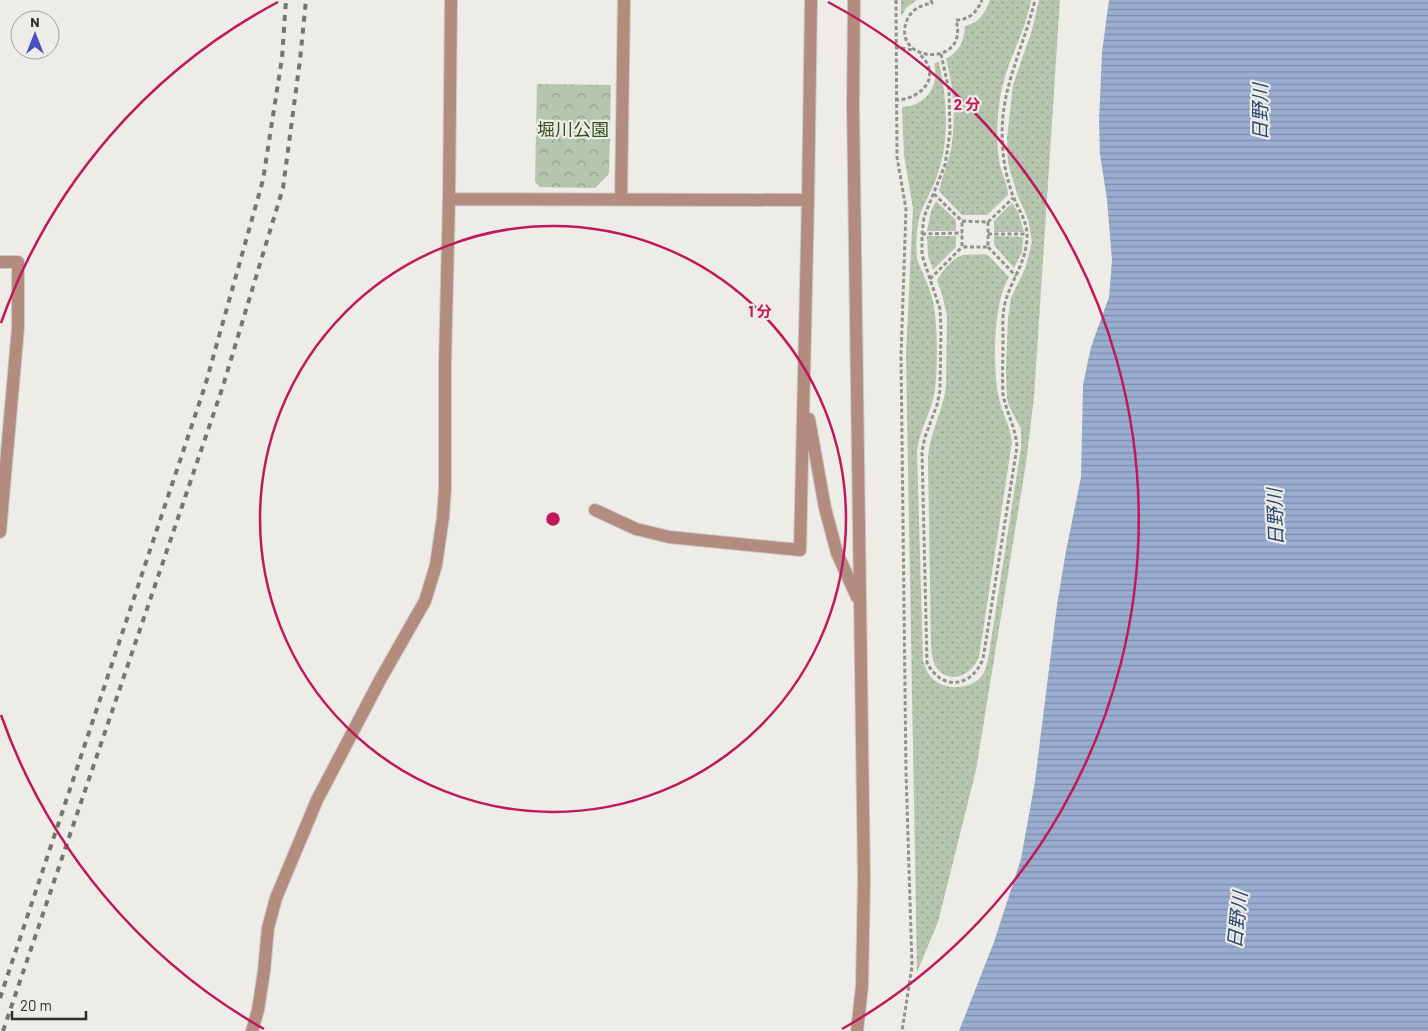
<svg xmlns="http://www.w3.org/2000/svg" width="1428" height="1031" font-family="Barlow,'Noto Sans JP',sans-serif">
  <defs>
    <pattern id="grass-dots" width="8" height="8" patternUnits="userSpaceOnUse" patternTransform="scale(1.25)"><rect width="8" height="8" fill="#b6c5ad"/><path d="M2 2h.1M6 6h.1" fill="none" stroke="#94a08d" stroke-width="1.8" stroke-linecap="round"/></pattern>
    <pattern id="park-crowns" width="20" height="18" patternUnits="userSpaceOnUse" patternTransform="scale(1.25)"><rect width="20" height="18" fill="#b6c5ad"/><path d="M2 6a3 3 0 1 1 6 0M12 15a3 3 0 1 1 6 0" fill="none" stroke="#94a08d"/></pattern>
    <pattern id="water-rules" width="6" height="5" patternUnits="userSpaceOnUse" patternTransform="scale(1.25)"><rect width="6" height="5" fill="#9aadd0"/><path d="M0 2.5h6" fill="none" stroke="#7e8da9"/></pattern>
  </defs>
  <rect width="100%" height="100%" fill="#edece6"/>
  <path fill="url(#grass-dots)" d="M901 0H917L906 8 901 17Z
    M990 0H1031C1026 30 1010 56 1003 84 997 107 995 143 1000 165 1002 175 1008 185 1008 195L987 215H962L939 191C942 177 948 163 951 149 956 119 954 88 946 59 960 51 964 41 965 26 979 23 985 13 990 0Z
    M1039 0H1060L1034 397 1026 463 976 770 938 922 917 972 906 354 913 208 904 155 902 107C926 106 940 86 934 63L939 62C947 99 950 137 938 173 934 187 926 199 921 212 916 226 916 244 917 259 922 273 930 287 933 302 938 323 938 374 934 395 930 415 919 431 917 451L923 661C925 666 927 672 930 676 941 690 967 691 980 678 985 673 986 666 988 660L1021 448V429L1009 406 1007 398 1006 369 1008 318 1011 298 1025 269 1032 242 1028 219 1017 194 1008 163 1007 138 1013 85 1032 30Z
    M936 201 956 220V231H927L931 211Z
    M1012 203 1018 212 1024 232H994V221Z
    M927 236H956V247L933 270 928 256Z
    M994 236 1023 237 1022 252 1014 268 994 245Z
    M984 254 988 255 1009 277C993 303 993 365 998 394 1001 411 1010 425 1012 442L979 657C971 678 945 686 934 663 932 658 932 652 931 647L928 457C930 432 943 411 946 386L947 316 942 294 937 281C941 272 954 257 963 255 970 254 978 255 984 254Z"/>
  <path fill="url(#park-crowns)" d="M537 84 611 85 609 174 595 188 540 187 535 182Z"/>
  <path fill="url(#water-rules)" d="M1109 0H1428V1031H959L994 942 1021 859 1035 781 1057 605 1066 551 1081 477 1083 385 1091 347 1109 297 1112 261 1107 199 1100 155 1099 121 1102 52Z"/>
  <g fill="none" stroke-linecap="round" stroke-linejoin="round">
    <defs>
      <path id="street" d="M854 0 853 107 864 879 862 986 857 1031
        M621 198 624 0
        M449 199 808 200 811 0
        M0 262H18V328L0 532
        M809 419 825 508 837 553 857 597
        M595 510 636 529 669 537 800 550 808 200
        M252 1031 258 1010 264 971 268 928 276 898 317 800 380 680 425 601 436 565 443 517 445 488V362L449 199 451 0"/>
    </defs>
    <use href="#street" stroke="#cbcac4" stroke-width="14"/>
    <path stroke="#92928d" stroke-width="3" stroke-dasharray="4 2.5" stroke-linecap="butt" d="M896 0 897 157 906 209 901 357 906 772 912 966 902 1031
      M931 0 932 3C921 5 912 9 907 20 890 63 970 69 956 20 969 20 977 12 982 0
      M895 47 913 50
      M941 54 949 90 950 132 945 165 924 217 922 234V255L940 309 941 329 940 390 937 405 925 437 922 451 927 663C942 691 971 688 983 659L1017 447C1016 428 1006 412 1003 394 1002 376 1003 358 1003 340 1003 328 1002 315 1005 303 1011 280 1026 263 1027 238 1028 222 1019 211 1013 196 1008 182 1004 166 1003 151 997 93 1022 54 1035 0
      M895 100C923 100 943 74 919 54
      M934 194 962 221 988 222V247H962V221
      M988 222 1013 198
      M922 234 962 233
      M988 234H1027
      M988 247 1016 276
      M930 279 962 247"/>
    <use href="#street" stroke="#b38b7f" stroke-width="12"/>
    <path stroke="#767571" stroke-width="4" stroke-dasharray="6 6" stroke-linecap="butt" d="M0 998 205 386 263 180 282 58 286 0
      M3 1031 222 389 283 188 300 60 306 0"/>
  </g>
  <g fill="none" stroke="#c2185b" stroke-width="2.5">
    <circle cx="553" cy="519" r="293"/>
    <path d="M264 1029A586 586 0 0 1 1 715M1 323A586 586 0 0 1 278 2M828 2A586 586 0 0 1 842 1029"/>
  </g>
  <g text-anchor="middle" stroke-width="4.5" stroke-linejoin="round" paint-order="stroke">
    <g font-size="18" fill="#33511d" stroke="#edece6">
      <text x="573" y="136">堀川公園</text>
    </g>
    <g font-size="19" font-style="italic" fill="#2d4674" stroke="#edece6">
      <text transform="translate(1260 112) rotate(-90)" y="7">日野川</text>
      <text transform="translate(1275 517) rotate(-92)" y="7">日野川</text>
      <text transform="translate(1237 920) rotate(-84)" y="7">日野川</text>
    </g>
  </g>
  <circle cx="553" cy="519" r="8" fill="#c2185b" stroke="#edece6" stroke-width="2.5"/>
  <g font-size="15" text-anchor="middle" font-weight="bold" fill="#c2185b" stroke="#edece6" stroke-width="4.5" stroke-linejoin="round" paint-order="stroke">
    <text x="967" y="110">2 分</text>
    <text x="760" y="317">1 分</text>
  </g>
  <g transform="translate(35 35)"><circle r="24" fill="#edece6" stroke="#a1a09b"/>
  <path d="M0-4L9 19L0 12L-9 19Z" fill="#484fc4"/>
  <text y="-8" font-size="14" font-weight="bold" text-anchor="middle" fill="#2e2e2b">N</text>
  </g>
  <path d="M12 1011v8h74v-8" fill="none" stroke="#2e2e2b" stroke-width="2.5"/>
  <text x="20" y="1011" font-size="15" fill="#2e2e2b" stroke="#edece6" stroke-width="4" paint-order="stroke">20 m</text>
</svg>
